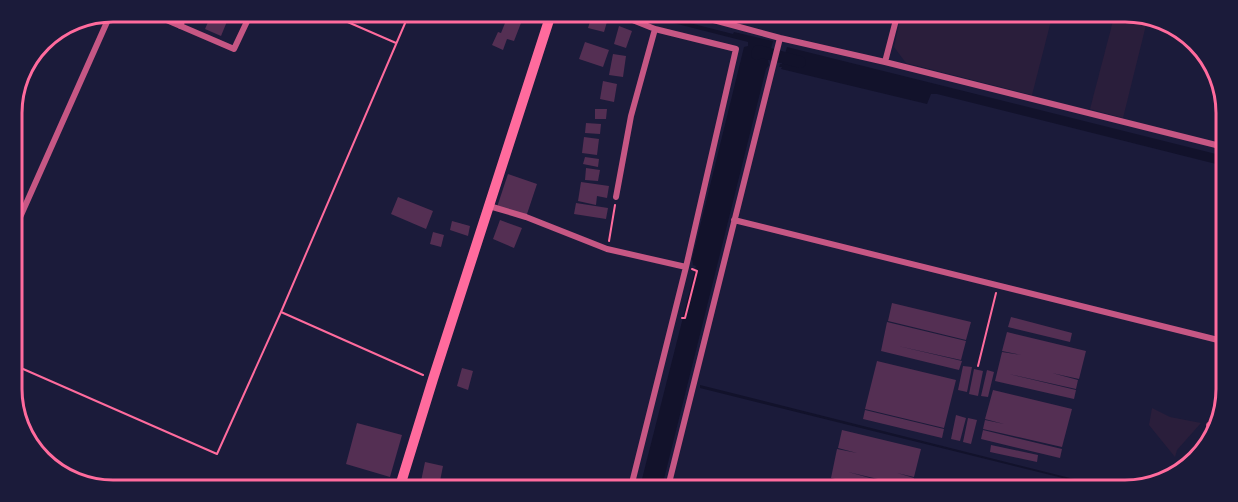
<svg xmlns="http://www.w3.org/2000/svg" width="1238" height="502" font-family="Overpass,sans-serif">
  <rect width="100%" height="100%" fill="#1b1b3a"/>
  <path fill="#2a1e3b" d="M901 16 1052 17 1032 95 906 63 894 47Z
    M1114 17H1148L1123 118 1090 109Z
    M1152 408 1170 417 1201 423 1177 450 1175 457 1149 425Z"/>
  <path fill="#12122b" d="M642 15H658L733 34 734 32 773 41 768 60 769 65 766 69 662 487H640L696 266 693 265 692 259 744 47 748 46V42Z
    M787 47 1224 156V166L937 94H931L927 104 781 69 782 67H779L780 64H782Z
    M700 385 1118 490H1111L700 388Z"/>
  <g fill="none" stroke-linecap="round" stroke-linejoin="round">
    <path stroke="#12122b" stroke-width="12" d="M757 54 758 51 800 62"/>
  </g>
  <path fill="#542f53" d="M212 13 228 19 221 36 205 29Z
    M592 15H609L604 32 588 28Z
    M507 18 521 23 514 41 507 39 503 50 492 45 498 32 501 33Z
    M619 26 632 31 626 48 614 44Z
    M585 42 609 50 603 67 579 59Z
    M613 54 626 56 623 77 609 75Z
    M603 81 617 84 614 102 600 99Z
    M595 109H607L606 119H595Z
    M586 123 601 124 600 134 585 133Z
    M584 137 599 139 597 155 582 153Z
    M585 157 599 159 598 167 583 164Z
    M586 168 600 170 598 181 585 180Z
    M508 174 537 184 526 217 497 207Z
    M581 182 609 186 607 198 597 196 596 205 578 201Z
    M398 197 433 211 426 229 391 214Z
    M576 203 608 208 606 219 574 214Z
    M500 220 522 228 514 248 493 239Z
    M452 221 470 226 468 236 450 230Z
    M433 232 444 235 441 247 430 244Z
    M892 303 971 322 966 340 888 321Z
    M1011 317 1072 333 1070 342 1008 327Z
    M887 322 966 341 961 360 898 346 962 361 959 370 881 351Z
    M1007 332 1086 351 1079 379 1052 373 1078 380 1076 389 1009 374 1076 390 1074 399 995 381 1002 352 1021 355 1002 351Z
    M877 361 956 380 944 428 865 409Z
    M963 366 972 367 967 392 958 390Z
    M462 368 473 371 468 390 457 386Z
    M974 369 983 371 978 396 969 394Z
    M987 370 994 372 988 397 981 396Z
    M993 390 1072 409 1062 447 983 429 985 420 1004 424 985 419Z
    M865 410 944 429 942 438 863 419Z
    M956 415 966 418 960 441 951 439Z
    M968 418 977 420 971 444 963 442Z
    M357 423 402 435 390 477 346 464Z
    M842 430 921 449 914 477 897 473 914 478 912 487 848 472 910 489 873 488 831 478 837 449 857 453 838 448Z
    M983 430 1062 449 1060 458 981 439Z
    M991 445 1038 455 1037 462 990 452Z
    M425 462 443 466 439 486H420Z"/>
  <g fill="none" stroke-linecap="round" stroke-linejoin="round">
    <path stroke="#ff6b9d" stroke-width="2" d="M327 13 396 43
      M609 241 615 205
      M281 312 423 375
      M682 318H685L697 271 692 269
      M14 365 217 454 281 312 409 14
      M978 366 996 293"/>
    <path stroke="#c65784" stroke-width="6" d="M148 12 234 49 251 13
      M620 15 655 29 736 49 686 267 631 487
      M695 15 780 38 885 62 1224 147
      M180 26 186 12
      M885 62 897 16
      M616 197 631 116 655 29
      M489 206 526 217 607 249 686 267
      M734 220 1222 341
      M13 233 111 13
      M1209 425 1216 427
      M668 487 780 38"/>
    <path stroke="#ff6b9d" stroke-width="10" d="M400 486 433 379 551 14"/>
  </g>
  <path d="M0 0H1238V502H0ZM113 22H1125A91 91 0 0 1 1216 113V389A91 91 0 0 1 1125 480H113A91 91 0 0 1 22 389V113A91 91 0 0 1 113 22Z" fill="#1b1b3a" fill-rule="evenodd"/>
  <path fill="none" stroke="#ff6b9d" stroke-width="3" d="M113 22H1125A91 91 0 0 1 1216 113V389A91 91 0 0 1 1125 480H113A91 91 0 0 1 22 389V113A91 91 0 0 1 113 22Z"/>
</svg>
